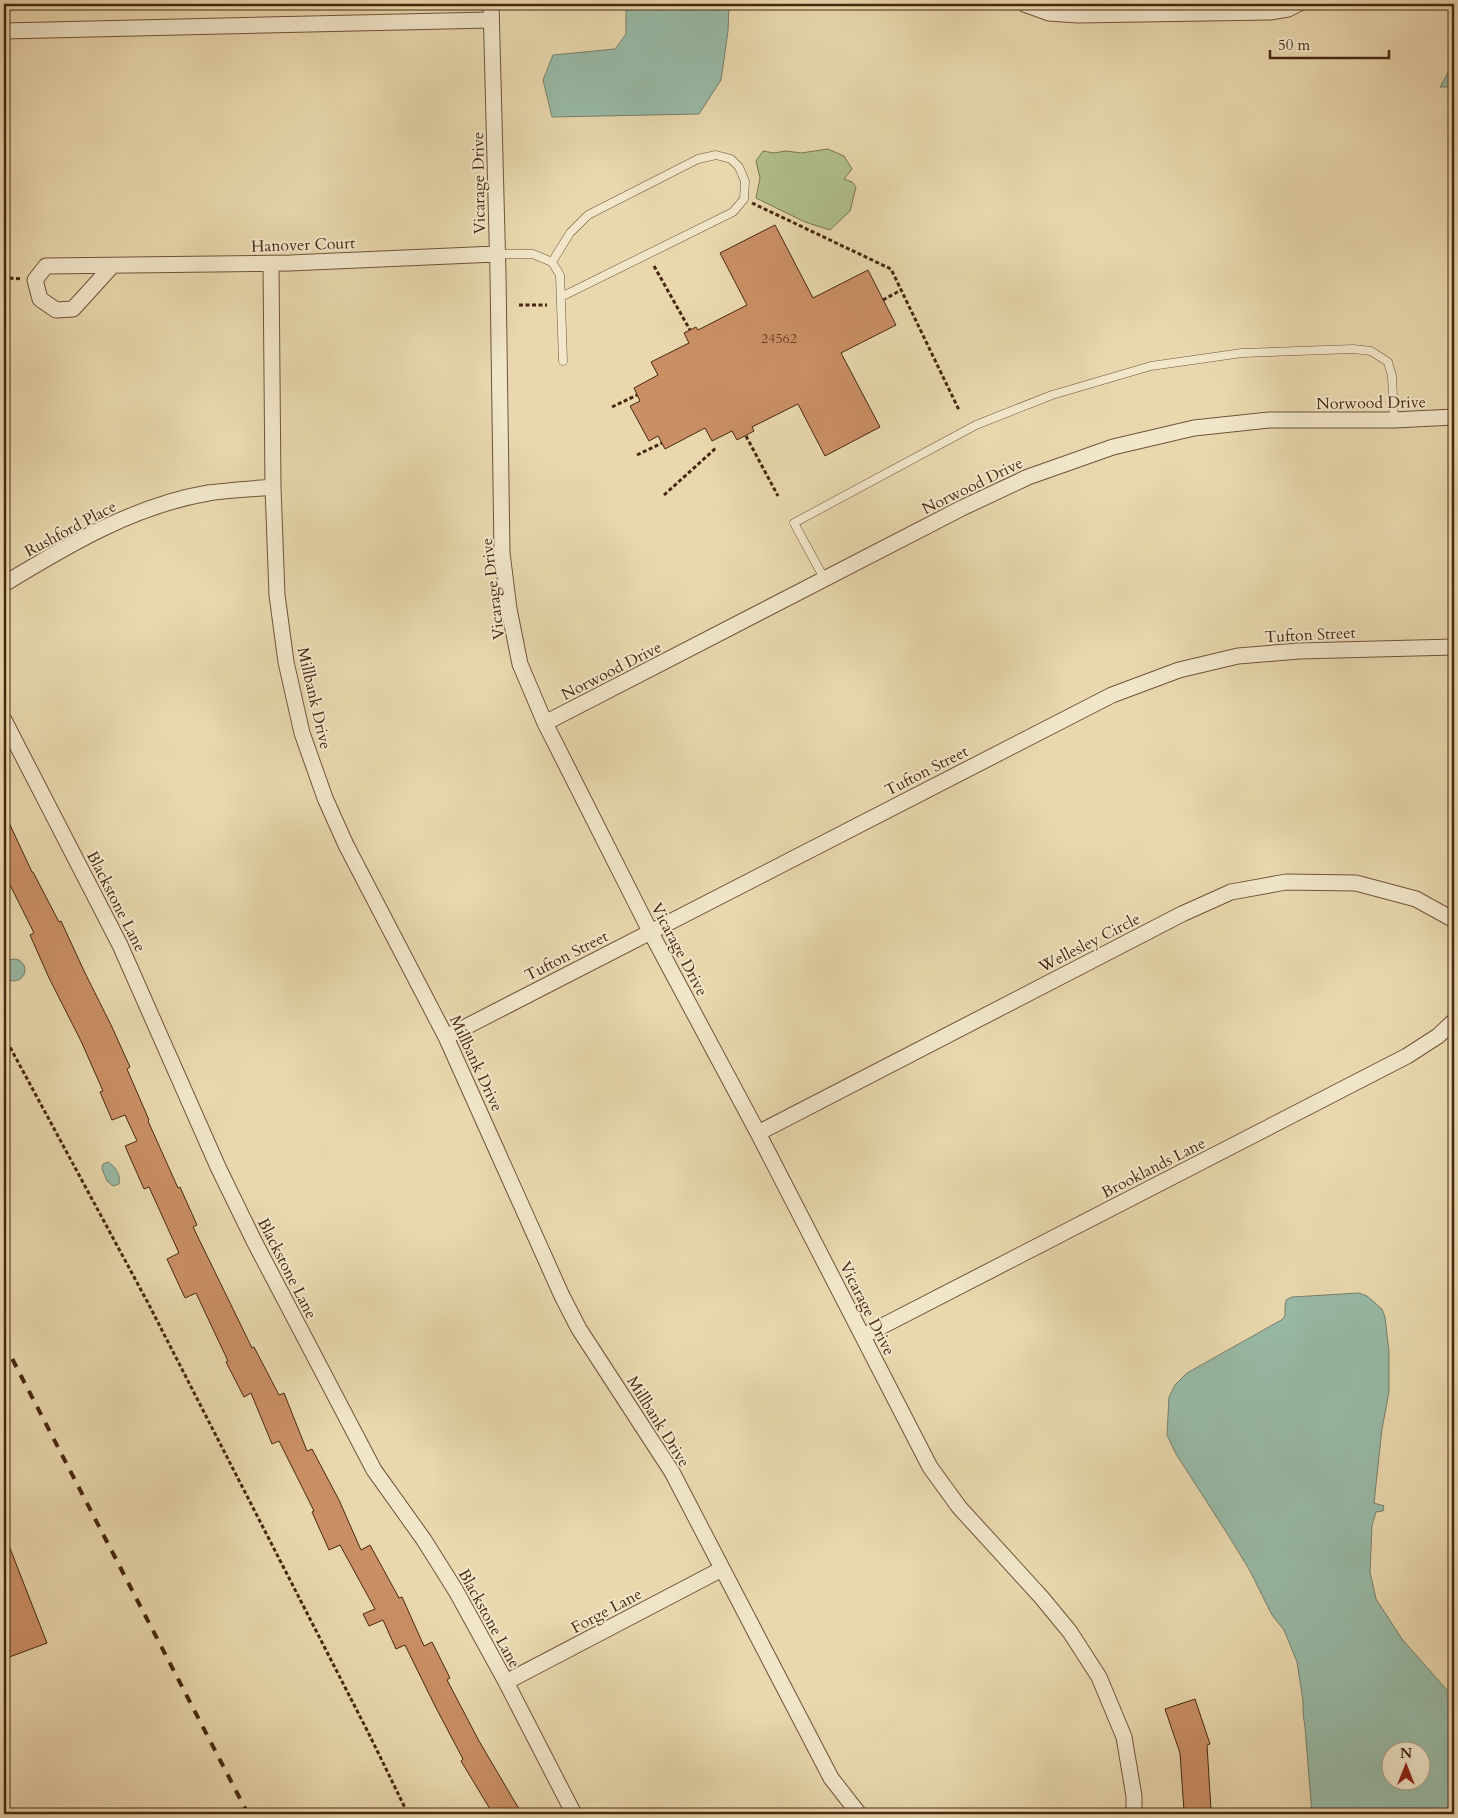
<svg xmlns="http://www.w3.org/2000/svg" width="1458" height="1818" font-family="Cardo,serif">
  <rect width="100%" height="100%" fill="#e9d8ae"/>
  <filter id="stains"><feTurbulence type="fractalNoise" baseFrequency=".004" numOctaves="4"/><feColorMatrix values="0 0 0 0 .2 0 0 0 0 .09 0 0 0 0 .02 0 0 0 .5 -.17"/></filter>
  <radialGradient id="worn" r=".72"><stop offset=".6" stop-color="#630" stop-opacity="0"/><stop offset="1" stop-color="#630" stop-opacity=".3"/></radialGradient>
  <path fill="#b1c08e" stroke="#7c7450" d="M828 149 844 156 852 169 844 179 852 182 856 187 850 211 830 230 805 222 756 198 760 178 756 161 763 151 774 153 786 151 801 153Z"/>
  <path fill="#98baa7" stroke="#787f6b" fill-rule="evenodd" d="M626 4H729L728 31 721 80 699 114 552 117 543 80 553 55 615 49 626 34Z
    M1454 62V87H1440Z
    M3 970a11 11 0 1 1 22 0a11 11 0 1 1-22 0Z
    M108 1162C116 1167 121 1175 119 1184L113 1186 107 1181 102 1169 103 1164Z
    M1359 1293 1367 1296 1382 1309 1385 1317 1389 1352V1392L1382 1429 1374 1503 1384 1506 1383 1511 1376 1512 1372 1525 1370 1572 1376 1599 1402 1639 1446 1689 1454 1696V1814H1312L1305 1727 1303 1713V1701L1297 1662 1284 1630 1272 1615 1249 1569 1230 1538 1176 1454 1167 1435 1169 1397 1175 1385 1187 1373 1283 1319 1285 1315V1307L1286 1300 1292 1297ZM1420 1750V1780H1390V1750Z"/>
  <path fill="#ca8f65" stroke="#472712" d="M775 225 813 298 868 270 896 325 841 353 880 427 825 456 798 404 752 427 754 431 737 440 732 431 712 441 705 428 665 449 658 436 649 441 630 406 640 401 634 388 658 375 651 362 689 343 684 333 696 327 698 330 747 305 720 253Z
    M4 812 32 872H33L59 922 61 921 85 973 112 1027 130 1067 127 1069 149 1120 148 1121 178 1188 180 1187 197 1225 193 1227 252 1348 254 1347 279 1395 284 1393 307 1451 312 1449 339 1500 361 1550 370 1545 399 1598 402 1597 424 1646 432 1642 450 1678 447 1680 479 1741 522 1814H493L461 1761 463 1759 435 1706 405 1645 396 1649 383 1620 369 1626 363 1614 375 1609 340 1545 329 1550 312 1512 314 1511 279 1441 272 1444 251 1393 244 1397 226 1362 228 1361 196 1293 185 1298 167 1259 179 1253 149 1187 144 1189 125 1146 137 1141 125 1115 112 1120 100 1092 103 1091 81 1041 49 978 30 935 34 933 4 873Z
    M4 1533 47 1643 4 1659Z
    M1195 1699 1210 1744 1207 1745 1211 1810 1184 1811 1180 1753 1165 1709Z"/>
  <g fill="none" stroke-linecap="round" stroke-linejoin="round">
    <defs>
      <path id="service" d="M496 254H533L552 262 560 275 563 361
        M552 262 570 233 588 215 698 159 716 155 731 159 739 167 745 181 744 199 733 212 561 297
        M825 580 794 523 976 425 1052 395 1151 366 1242 353 1353 349 1371 351 1388 362 1392 376 1394 420"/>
      <path id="minor" d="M491 4 498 274 502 553 509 609 520 664 545 723 650 931 758 1133 930 1467 959 1507 1042 1598 1070 1632 1099 1677 1124 1737 1134 1796V1814
        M1024 4 1049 13 1078 15 1270 12 1288 9 1298 4
        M4 31 491 20
        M271 264 273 487 277 595 286 662 302 733 325 798 346 845 446 1037 562 1296 579 1329 672 1472 831 1778 859 1814
        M112 266 73 309 56 310 40 299 35 280 46 266 290 263 496 254
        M4 584C68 545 133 506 208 493 230 490 252 489 273 487
        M4 720 120 945 218 1167 254 1241 374 1470 424 1540 456 1591 506 1682 574 1814
        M545 723 962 508 1028 477 1113 447 1194 428 1269 420H1394L1454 417
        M446 1037 1112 695 1179 670 1238 656 1299 651 1454 647
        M758 1133 1182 914 1231 892 1286 882 1356 883 1416 899 1454 920
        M863 1336 1407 1056 1438 1036 1454 1021
        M506 1682 722 1569"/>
    </defs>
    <use href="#service" stroke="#705339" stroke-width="9"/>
    <use href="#minor" stroke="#705339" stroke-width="17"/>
    <path stroke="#472712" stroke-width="3" stroke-dasharray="4 2.5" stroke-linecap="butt" d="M752 203 891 269 959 410
      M654 266 690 330
      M4 275 8 278 22 279
      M883 300 901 290
      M519 305H547
      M612 407 637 395
      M746 436 778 496
      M637 455 662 443
      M664 495 716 448
      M4 1036 147 1301 369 1734 408 1814"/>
    <use href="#service" stroke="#f1e6ca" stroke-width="8"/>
    <use href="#minor" stroke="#f1e6ca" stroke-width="15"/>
    <path stroke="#472712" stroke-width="4" stroke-dasharray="9 9" stroke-linecap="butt" d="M4 1343 248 1814"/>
  </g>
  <g text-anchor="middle" stroke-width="4" stroke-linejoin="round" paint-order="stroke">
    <g font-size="14" fill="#684127">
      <text x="779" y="343">24562</text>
    </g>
    <g font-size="16" fill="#472712" stroke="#f1e6ca">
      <text transform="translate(478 183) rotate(-91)" y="6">Vicarage Drive</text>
      <text transform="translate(303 244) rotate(-2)" y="6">Hanover Court</text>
      <text transform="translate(1371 402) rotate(-1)" y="6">Norwood Drive</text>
      <text transform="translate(972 485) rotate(-26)" y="6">Norwood Drive</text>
      <text transform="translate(70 528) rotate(-28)" y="6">Rushford Place</text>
      <text transform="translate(492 589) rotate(-97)" y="6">Vicarage Drive</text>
      <text transform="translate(1310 634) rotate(-3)" y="6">Tufton Street</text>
      <text transform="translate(611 670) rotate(-27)" y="6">Norwood Drive</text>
      <text transform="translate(315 698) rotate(77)" y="6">Millbank Drive</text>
      <text transform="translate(926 770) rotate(-27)" y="6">Tufton Street</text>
      <text transform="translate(117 901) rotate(63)" y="6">Blackstone Lane</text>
      <text transform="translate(1089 942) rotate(-27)" y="6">Wellesley Circle</text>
      <text transform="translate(680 949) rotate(62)" y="6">Vicarage Drive</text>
      <text transform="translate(566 955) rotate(-27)" y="6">Tufton Street</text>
      <text transform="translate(477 1063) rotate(65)" y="6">Millbank Drive</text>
      <text transform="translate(1153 1167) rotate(-27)" y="6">Brooklands Lane</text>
      <text transform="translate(288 1268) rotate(63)" y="6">Blackstone Lane</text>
      <text transform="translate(868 1308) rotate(63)" y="6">Vicarage Drive</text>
      <text transform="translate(659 1421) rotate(58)" y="6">Millbank Drive</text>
      <text transform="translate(606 1610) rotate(-28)" y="6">Forge Lane</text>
      <text transform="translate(490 1618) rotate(61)" y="6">Blackstone Lane</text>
    </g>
  </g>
  <rect width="1458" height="1818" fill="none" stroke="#e9d8ae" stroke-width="20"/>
  <rect x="5" y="5" width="1448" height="1808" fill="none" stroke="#472712" stroke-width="2.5"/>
  <rect x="10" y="10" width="1438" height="1798" fill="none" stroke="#472712"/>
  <g transform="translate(1406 1766)"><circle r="24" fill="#f1e6ca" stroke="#ad9a80"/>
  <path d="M0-4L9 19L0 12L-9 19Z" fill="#8f2418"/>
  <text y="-8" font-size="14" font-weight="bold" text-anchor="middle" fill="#472712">N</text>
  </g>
  <path d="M1270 50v8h119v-8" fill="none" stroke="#472712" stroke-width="2.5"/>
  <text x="1278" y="50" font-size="15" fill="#472712" stroke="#f1e6ca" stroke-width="4" paint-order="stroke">50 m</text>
  <rect width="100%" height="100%" filter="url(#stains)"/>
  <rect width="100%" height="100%" fill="url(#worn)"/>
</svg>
